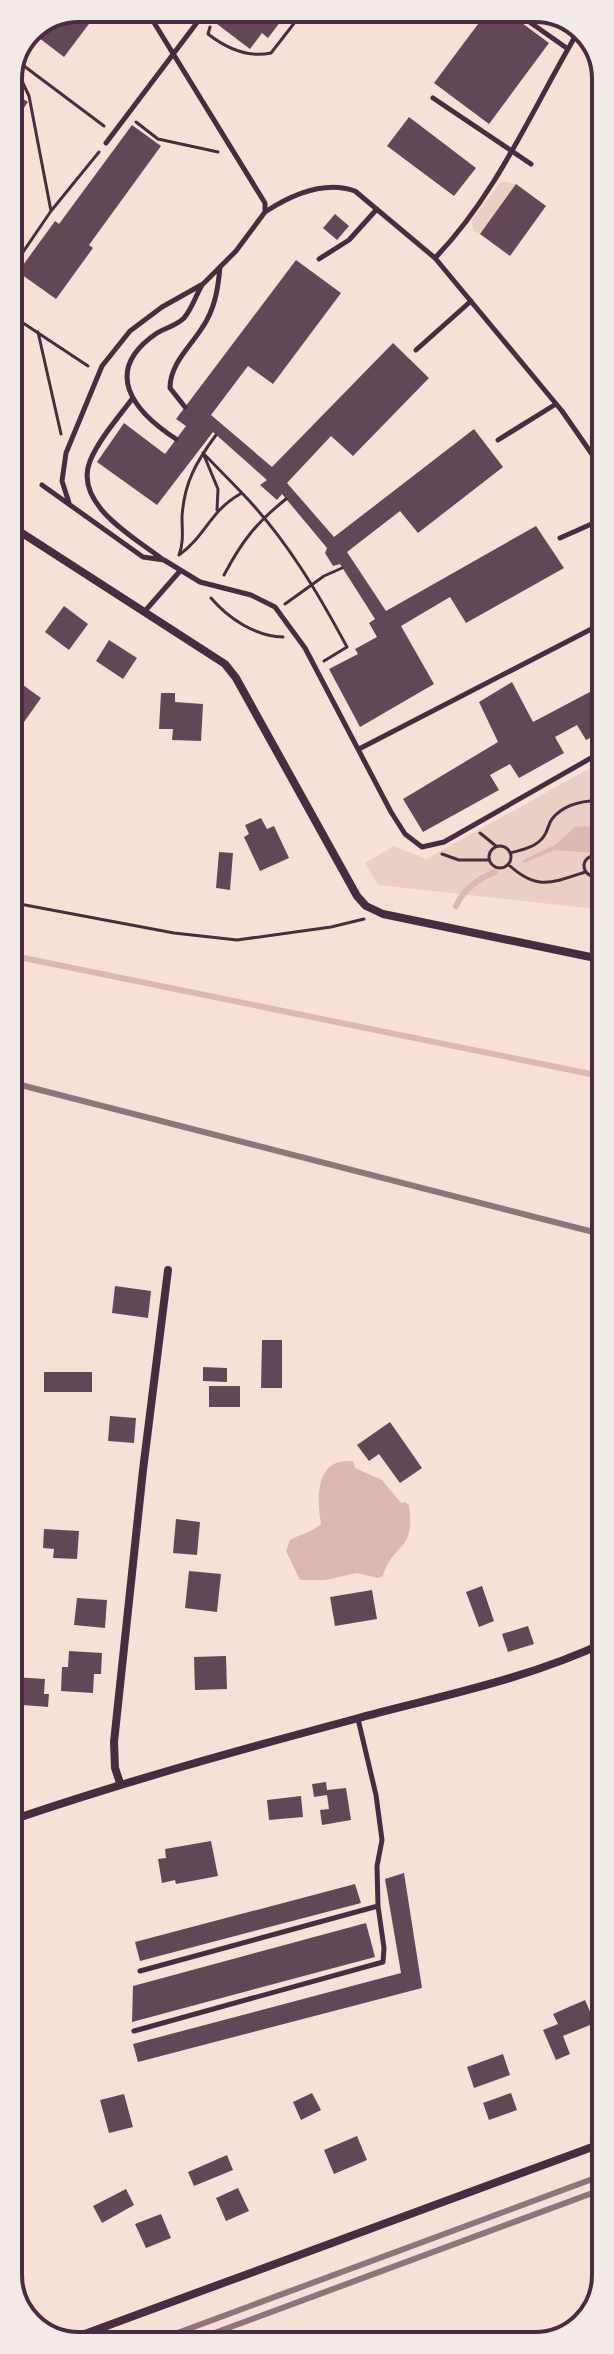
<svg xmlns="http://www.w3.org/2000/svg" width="614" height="2354" font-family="'Source Serif 4',serif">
  <rect width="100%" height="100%" fill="#f7e1d7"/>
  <path fill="#ebcfc5" d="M504 181 516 184 480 234 473 230 472 220 499 184Z
    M605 760V910L378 885 365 863 394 846 426 859Z"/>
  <path fill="#dcb8b0" d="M585 826 605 829V854L555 850 524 863 523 860 555 845 575 827Z
    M353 1461 355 1468 382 1480 401 1503 405 1502 409 1505C416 1553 392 1543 383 1576L378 1578 357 1573 325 1580H300L286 1551 290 1540C301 1534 312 1532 321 1524 318 1507 315 1474 334 1464 339 1461 347 1461 353 1461Z"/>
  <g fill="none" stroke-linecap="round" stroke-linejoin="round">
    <path stroke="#dcb8b0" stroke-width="6" d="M456 906C464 889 477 879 495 872
      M9 955 605 1077"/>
  </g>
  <path fill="#644757" d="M79 8H101L64 57 30 31 33 27Z
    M222 8H291L268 38 262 33 250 49 213 21Z
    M490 8 503 9 549 43 489 124 434 83Z
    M8 89 28 102 8 131Z
    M409 117 476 168 454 196 387 146Z
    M132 125 161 146 89 245 93 248 56 299 18 272 55 221 59 224Z
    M516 184 546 206 510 256 480 234Z
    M335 214 349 226 337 240 323 228Z
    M296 260 341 293 273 384 248 366 211 415 272 467 393 343 429 378 353 456 331 436 287 483 334 537 474 429 503 467 418 533 400 511 347 552 386 611 536 526 564 568 466 623 450 597 401 626 434 684 360 727 329 669 358 654 355 649 377 637 369 623 375 619 340 564 333 566 325 553 327 548 282 494 277 500 260 485 267 480 213 432 157 505 97 462 124 423 165 454 186 426 176 419Z
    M8 359 23 369 8 388Z
    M64 606 88 624 69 650 45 632Z
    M109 640 137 658 123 679 96 661Z
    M16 680 41 698 24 722 8 711V690Z
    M512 682 533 722 605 684V730L586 740 577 725 555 737 564 753 519 778 510 764 490 775 499 790 423 832 403 799 498 742 479 702Z
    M161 693H175V702L203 704 201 741 172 740 173 729H159Z
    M261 818 267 829 274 826 289 858 260 871 244 837 249 834 245 825Z
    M219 852 233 853 230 890 216 888Z
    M115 1286 151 1291 148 1318 112 1313Z
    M262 1340H282V1388H261Z
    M203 1367 227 1368V1382L203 1381Z
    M44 1372H92V1392H44Z
    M209 1386H240V1407H209Z
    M110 1416 136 1418 134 1443 108 1441Z
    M390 1422 422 1468 400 1483 379 1454 369 1461 357 1445Z
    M9 1483H16L15 1517H9Z
    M176 1519 200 1522 197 1555 173 1553Z
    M9 1522H17V1553H9Z
    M44 1529 79 1531 77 1559 53 1558 54 1549 43 1548Z
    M189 1571 221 1574 217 1612 185 1608Z
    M482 1586 494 1621 479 1627 466 1592Z
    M372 1590 377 1619 335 1626 330 1597Z
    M77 1598 107 1600 105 1628 74 1625Z
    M528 1626 534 1644 508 1652 502 1634Z
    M69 1651 102 1653 101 1674H94L93 1693 61 1691 62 1667H68Z
    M226 1656 227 1689 195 1690 194 1657Z
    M14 1677 45 1679 44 1694H49L48 1707 23 1705 24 1694 12 1693Z
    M326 1782 327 1790 346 1788 351 1820 322 1825 320 1810 329 1809 327 1795 314 1797 312 1784Z
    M301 1796 303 1817 269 1820 267 1800Z
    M211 1841 218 1876 176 1884 175 1880 162 1883 158 1859 166 1858 165 1849Z
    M404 1873 422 1988 138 2062 133 2044 401 1973 385 1879Z
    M355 1884 361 1903 140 1961 135 1942Z
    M366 1923 375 1957 132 2022 133 1986Z
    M585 2000 595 2023 563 2036 570 2054 556 2060 543 2030 558 2024 553 2014Z
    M503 2054 510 2075 474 2088 467 2067Z
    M312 2093 321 2110 301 2120 293 2102Z
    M511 2093 517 2110 489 2120 483 2103Z
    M124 2094 133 2127 109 2133 100 2100Z
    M357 2136 367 2160 334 2174 324 2150Z
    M227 2155 233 2170 194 2186 188 2172Z
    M238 2188 249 2211 226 2221 216 2198Z
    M126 2189 134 2205 102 2223 93 2206Z
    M161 2214 171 2238 146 2248 135 2224Z"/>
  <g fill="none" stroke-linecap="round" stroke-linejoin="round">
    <path stroke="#4a2c40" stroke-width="3" d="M210 27 208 34C226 48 248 58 271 53L306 8
      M16 60 104 126
      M136 122 158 139 218 152
      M51 211 99 152
      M8 274 51 211 29 96 14 64
      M8 313 88 366
      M38 332 61 434
      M216 435C196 462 184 483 182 517 182 530 184 542 179 555 206 536 210 510 242 493 286 539 317 591 347 647L324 661
      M217 510 218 489 203 453 242 493
      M224 575C242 541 256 523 286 499
      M211 598C229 619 255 636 283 637
      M285 604 324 576 342 568
      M605 801V809
      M480 833 496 846
      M489 857a11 11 0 1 1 22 0a11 11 0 1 1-22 0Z
      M510 853C522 850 537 847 544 836 548 831 548 824 552 819 565 803 585 800 604 801
      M442 854 459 860H489
      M584 866a10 10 0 1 1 20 0a10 10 0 1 1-20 0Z
      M508 864C536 891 552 883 585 872
      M9 902 174 933 237 940 331 927 364 919"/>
    <path stroke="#4a2c40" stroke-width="5" d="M568 49 581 26
      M433 98 531 164
      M106 143 208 8
      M265 212C291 195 324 180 355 191L435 258 562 411 605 473
      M435 258C493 198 527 121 568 49L511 9
      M319 259 349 240 377 209
      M416 350 471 301
      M132 399C118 418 99 439 90 461 73 504 134 537 162 559
      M185 407 170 388C170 364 190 347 202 328 215 309 218 289 220 267
      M176 439C133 411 101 371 157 333 165 328 176 326 184 318 192 309 196 295 202 285
      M498 440 556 404
      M42 485 143 557 164 560 200 582 251 595 275 607 305 648 391 812 405 834 422 847 444 842 605 750
      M69 503 62 481 66 453 102 366 130 331 162 307 203 284 236 251 265 212V203L145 8
      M560 538 605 518
      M145 611 180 571
      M359 749 605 622
      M140 1971 378 1906
      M134 2031 383 1962 384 1948 378 1906 377 1866 382 1840 376 1795 358 1719"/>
    <path stroke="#4a2c40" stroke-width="8" d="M8 524 225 664 236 678 357 896 366 906 383 914 605 960
      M120 1783 115 1768 114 1742 143 1470 168 1270
      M9 1821C123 1782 239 1750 355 1719 440 1696 525 1680 606 1642
      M63 2342 606 2142"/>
    <path stroke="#8f747c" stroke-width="6" d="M9 1082 605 1235
      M145 2345 606 2174
      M182 2345 606 2188"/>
  </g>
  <path d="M0 0H614V2354H0ZM79 22H535A57 57 0 0 1 592 79V2275A57 57 0 0 1 535 2332H79A57 57 0 0 1 22 2275V79A57 57 0 0 1 79 22Z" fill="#f1eae7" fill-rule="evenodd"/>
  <path fill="none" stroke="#4a2c40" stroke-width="4" d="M79 22H535A57 57 0 0 1 592 79V2275A57 57 0 0 1 535 2332H79A57 57 0 0 1 22 2275V79A57 57 0 0 1 79 22Z"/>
</svg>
